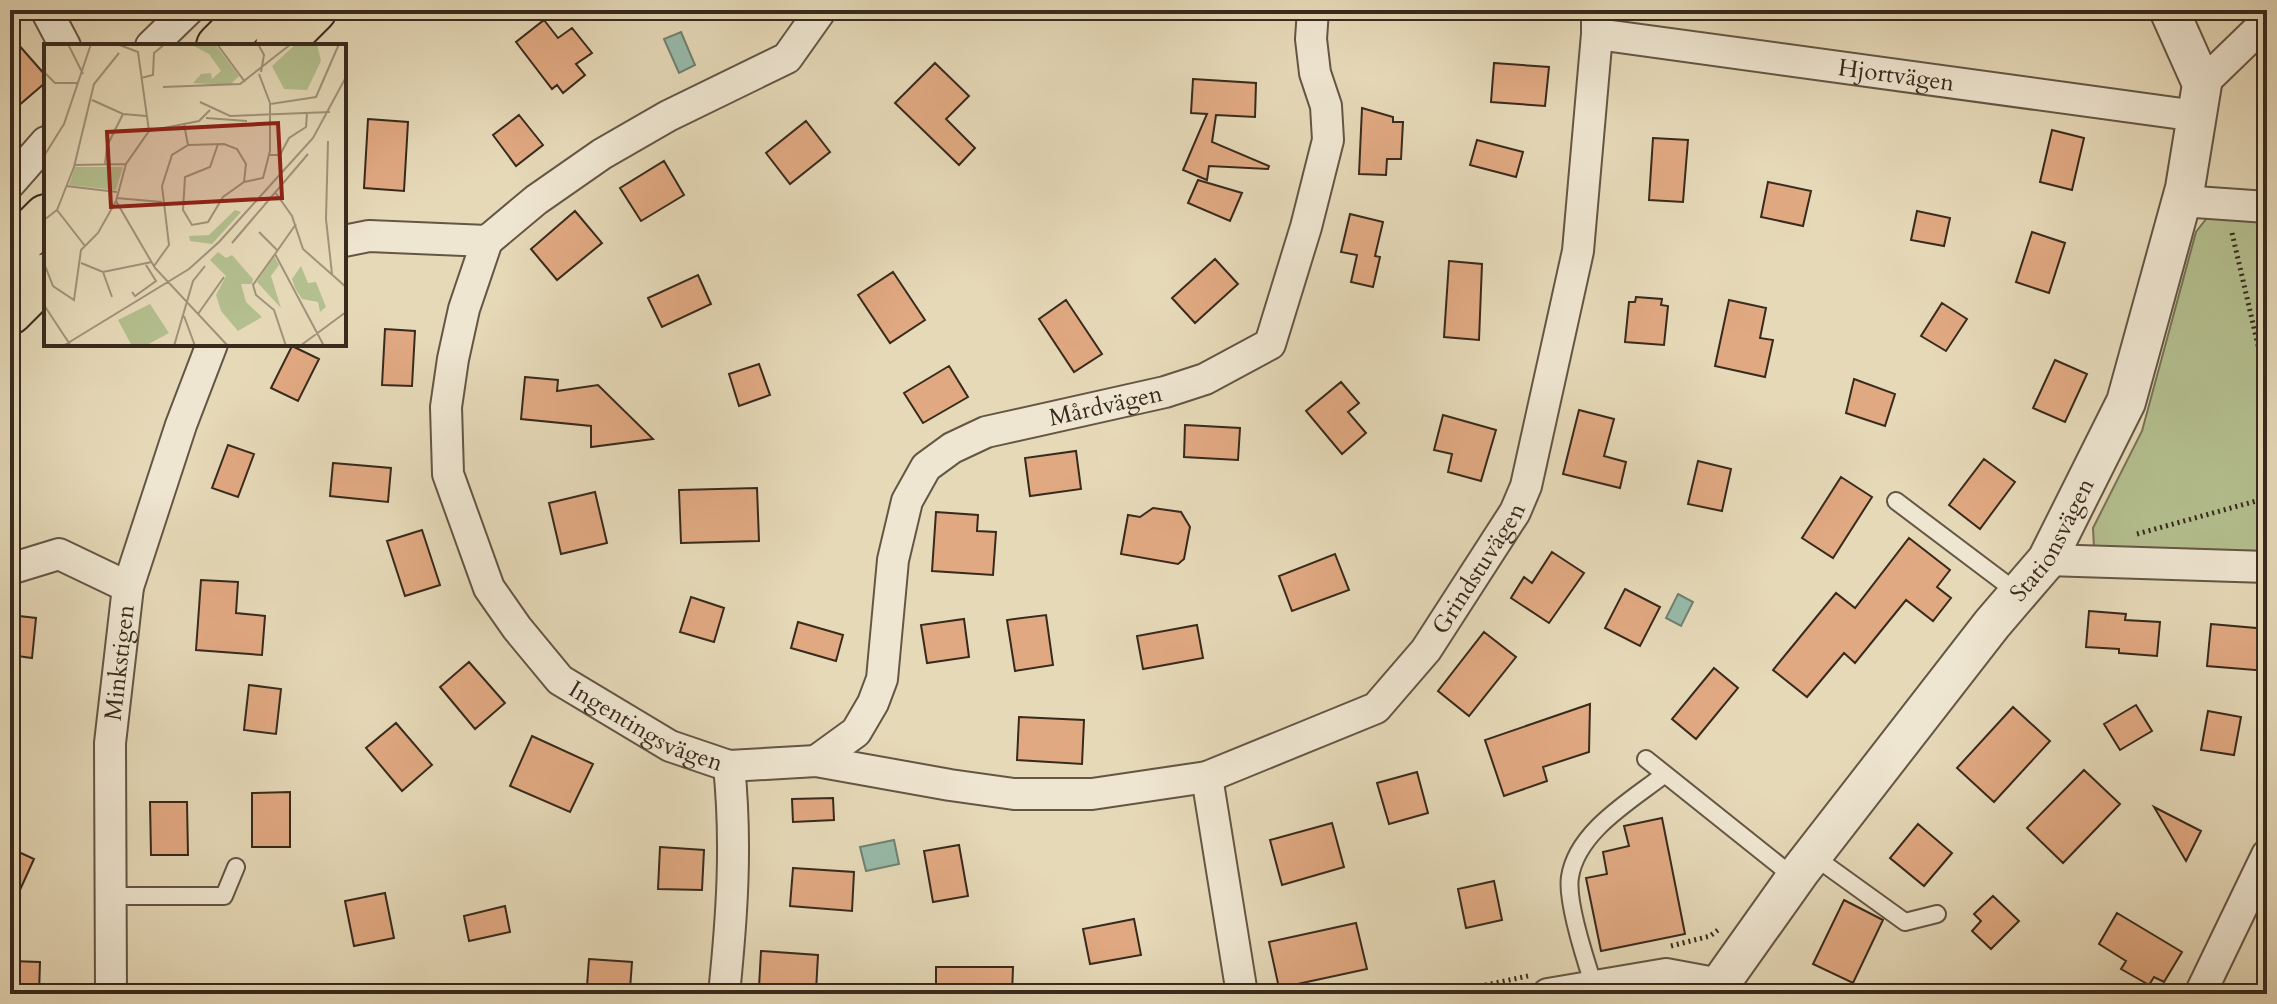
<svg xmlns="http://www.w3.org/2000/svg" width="2277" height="1004" font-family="Cardo,serif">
  <rect width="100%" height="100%" fill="#e6d9b8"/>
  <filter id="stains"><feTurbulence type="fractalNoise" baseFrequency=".0025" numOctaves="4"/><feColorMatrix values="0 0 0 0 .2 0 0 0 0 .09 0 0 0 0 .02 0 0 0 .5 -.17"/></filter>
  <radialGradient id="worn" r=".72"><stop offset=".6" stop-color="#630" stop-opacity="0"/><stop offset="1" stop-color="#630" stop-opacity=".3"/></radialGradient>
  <path fill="#b4bf8f" stroke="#767456" stroke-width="2" d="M2227 212 2267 219V553L2094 548 2093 528 2142 431 2196 232 2206 219Z"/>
  <path fill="#97bbaa" stroke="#718172" stroke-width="2" d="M681 32 695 65 679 73 664 39Z
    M1678 594 1693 602 1681 626 1666 618Z
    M894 840 899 864 866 871 860 847Z"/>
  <path fill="#e1a982" stroke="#382a1d" stroke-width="2" d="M544 20 558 38 572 28 592 53 576 64 585 75 563 93 557 85 552 89 516 42Z
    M10 35 46 76V82L10 113Z
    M935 63 969 96 946 119 975 148 959 165 895 103Z
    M1494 63 1549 67 1545 106 1491 102Z
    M1193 79 1256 83 1255 117 1216 115 1212 142 1269 166 1268 169 1209 166 1207 180 1183 170 1207 114 1191 113Z
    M1362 108 1393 117V122H1403L1401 159H1387L1386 175 1359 174Z
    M519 115 543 145 516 166 493 135Z
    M368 119 408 122 404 191 364 188Z
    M806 121 830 152 790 184 766 153Z
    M2052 130 2084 138 2072 190 2040 182Z
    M1653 138 1688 140 1683 202 1649 200Z
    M1477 140 1523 152 1516 177 1470 165Z
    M664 161 684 195 641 221 620 188Z
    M1198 180 1242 193 1230 221 1188 203Z
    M1768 182 1811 191 1803 226 1761 217Z
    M575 211 602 243 557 280 531 249Z
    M1917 211 1950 218 1944 246 1911 240Z
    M1350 214 1383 222 1375 256 1380 257 1373 287 1351 282 1357 255 1341 252Z
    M2032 232 2065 243 2049 293 2016 282Z
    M1215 259 1238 284 1195 323 1172 298Z
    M1449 261 1482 264 1479 340 1444 337Z
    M893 272 925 320 890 343 858 295Z
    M698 275 711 304 662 327 648 298Z
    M1636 297 1662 299 1661 305 1668 306 1664 345 1625 342 1629 302H1635Z
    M1066 300 1102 354 1074 372 1039 319Z
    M1729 300 1766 308 1760 338 1773 340 1765 377 1715 366Z
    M1942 303 1967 319 1946 351 1921 336Z
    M385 329 415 331 412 386 382 385Z
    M292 346 319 359 298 401 271 388Z
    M2055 360 2087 374 2065 422 2033 408Z
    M759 364 770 395 739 406 729 374Z
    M949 366 968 397 923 423 904 393Z
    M525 377 558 380 557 391 598 385 653 439 591 447V426L521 419Z
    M1854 379 1895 394 1885 426 1846 413Z
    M1341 382 1359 403 1348 412 1366 433 1342 454 1306 411Z
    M1579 410 1614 419 1604 456 1626 462 1620 488 1563 474Z
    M1443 415 1496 430 1481 481 1448 472 1452 454 1434 450Z
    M1185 425 1240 428 1238 460 1184 457Z
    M228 445 254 454 238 497 212 488Z
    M1076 451 1081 489 1030 496 1025 458Z
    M1984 459 2015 482 1980 529 1949 505Z
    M1698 461 1731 469 1722 511 1688 504Z
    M333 463 391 468 388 502 330 496Z
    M1841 477 1872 497 1833 558 1802 538Z
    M757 488 759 541 681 543 679 490Z
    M595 492 607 543 561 554 549 503Z
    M1153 508 1181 512 1190 527 1184 559 1178 564 1121 554 1128 515 1140 517Z
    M936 512 978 515 977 531 996 532 993 575 932 571Z
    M422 530 440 585 405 596 387 541Z
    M1909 538 1950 570 1937 587 1951 598 1933 621 1906 600 1855 663 1844 653 1807 697 1773 670 1836 593 1855 608Z
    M1552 552 1584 573 1549 623 1511 598 1524 577 1532 583Z
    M1335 554 1349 590 1292 611 1279 576Z
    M201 580 238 582 236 613 265 616 262 655 196 650Z
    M1625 589 1660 607 1640 646 1605 628Z
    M691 597 724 608 714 642 680 632Z
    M2089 611 2126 614 2125 620 2160 622 2157 656 2119 653V649L2086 647Z
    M10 615 36 618 32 658 10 655Z
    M1046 615 1053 665 1015 671 1007 620Z
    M964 619 969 657 927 663 921 625Z
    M798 622 843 635 836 661 791 648Z
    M2211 624 2267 629V671L2207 666Z
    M1197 625 1203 658 1143 669 1137 636Z
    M1484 632 1516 657 1469 716 1438 691Z
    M469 662 505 703 475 729 440 687Z
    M1714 668 1738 688 1696 739 1672 719Z
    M249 685 281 689 276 734 244 730Z
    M1590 704 1589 752 1543 767 1547 781 1504 796 1485 740Z
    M2136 705 2152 731 2120 750 2104 724Z
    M2013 707 2050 741 1994 802 1957 768Z
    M2208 711 2241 717 2234 755 2201 750Z
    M1019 717 1084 720 1082 764 1017 760Z
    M396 723 432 765 402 791 366 748Z
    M532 736 593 764 570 812 510 786Z
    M2084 770 2120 804 2063 863 2027 828Z
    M1417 772 1428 813 1389 824 1377 783Z
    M290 792V847H252V793Z
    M833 798 834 820 793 822 792 799Z
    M150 802H187L188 855H151Z
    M2154 807 2201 831 2186 861Z
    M1662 818 1685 934 1601 951 1586 878 1607 874 1603 852 1629 846 1624 826Z
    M1332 823 1344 867 1282 885 1270 840Z
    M1918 824 1952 853 1924 886 1890 858Z
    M959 845 968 896 933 902 924 851Z
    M660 847 704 850 702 890 658 889Z
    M10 848 34 859 10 912Z
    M793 868 854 872 852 911 790 906Z
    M1494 881 1502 920 1466 928 1458 889Z
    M385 893 394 938 354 946 345 901Z
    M1993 896 2019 921 1991 949 1972 931 1981 921 1974 914Z
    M1844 900 1883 920 1853 983 1813 964Z
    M505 906 510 932 469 941 464 916Z
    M2117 913 2182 952 2164 982 2154 977 2149 985 2121 969 2126 961 2099 944Z
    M1134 919 1141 955 1090 964 1083 929Z
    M1356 923 1367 969 1279 988 1269 942Z
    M761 951 818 955 816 991 759 987Z
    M589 959 632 962 630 989 587 986Z
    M11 961 40 962 39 994H10Z
    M936 967H1013L1012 994H936Z"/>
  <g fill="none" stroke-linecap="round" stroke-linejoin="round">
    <defs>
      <path id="service" d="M1896 501 2018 593
        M1646 759 1795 878
        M1812 855 1905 922 1937 914
        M110 896H224L236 867
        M1594 986C1586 962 1566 901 1570 877 1577 831 1632 800 1665 774"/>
      <g id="minor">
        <path d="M46 10 65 46"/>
        <path id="s1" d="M1597 34 2197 116"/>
        <path d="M151 46 188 10"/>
        <path d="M2202 84 2267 21"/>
        <path d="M10 183 46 142"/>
        <path d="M2181 201 2267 207"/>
        <path d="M344 241 369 236 487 241 536 200 602 154 668 116 787 58 821 10"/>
        <path id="s2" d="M487 241 464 309 453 359 446 407 448 474 489 588 517 628 560 680 670 746 729 766 816 761 950 785 1014 794H1092L1207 777"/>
        <path d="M2047 560 2267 567"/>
        <path d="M10 569 59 554 128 587"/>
        <path id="s3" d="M816 761 856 732 873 703 882 679 893 560 907 501 926 467 952 448 986 432 1165 392 1205 379 1270 344 1306 227 1328 140 1326 106 1315 73 1311 39 1313 10"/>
        <path id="s4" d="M111 994 110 743 128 587 181 425 212 344"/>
        <path d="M724 994C732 916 737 844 729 766"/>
        <path id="s5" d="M1242 994 1207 777 1376 708 1426 650 1515 512 1526 486 1578 251 1597 34V10"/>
        <path d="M1548 994 1666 974 1720 984"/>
        <path d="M2200 994 2267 855"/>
      </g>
      <g id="tertiary">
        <path id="s6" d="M1723 994 1720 984 1801 870 1992 624 2047 560 2126 402 2185 188 2202 84 2169 10"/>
      </g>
      <path id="primary" d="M219 46 255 10
        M278 46 314 10
        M10 253 46 217
        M10 312 46 276"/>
    </defs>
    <use href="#service" stroke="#645644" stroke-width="20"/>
    <use href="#minor" stroke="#645644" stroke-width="34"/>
    <use href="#tertiary" stroke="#645644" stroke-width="42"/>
    <use href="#primary" stroke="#382a1d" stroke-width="48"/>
    <path stroke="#382a1d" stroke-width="5" stroke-dasharray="2 4" stroke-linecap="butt" d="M2232 233 2267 384
      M2137 534 2267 498
      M1671 946 1710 936 1718 930
      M1444 994 1528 976"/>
    <use href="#service" stroke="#efe6d1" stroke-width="16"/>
    <use href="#minor" stroke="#efe6d1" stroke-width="30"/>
    <use href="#tertiary" stroke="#efe6d1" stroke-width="38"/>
    <use href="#primary" stroke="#e6d9b8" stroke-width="44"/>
  </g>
  <g text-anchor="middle" stroke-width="8" stroke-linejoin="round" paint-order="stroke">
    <g font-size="24" fill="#382a1d" stroke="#efe6d1">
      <text dy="8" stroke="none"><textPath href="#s1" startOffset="302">Hjortvägen</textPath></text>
      <text dy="8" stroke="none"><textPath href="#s3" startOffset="520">Mårdvägen</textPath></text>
      <text dy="8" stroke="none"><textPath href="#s6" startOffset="566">Stationsvägen</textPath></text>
      <text dy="8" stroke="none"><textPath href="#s5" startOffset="576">Grindstuvägen</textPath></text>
      <text dy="8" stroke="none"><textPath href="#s4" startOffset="332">Minkstigen</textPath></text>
      <text dy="8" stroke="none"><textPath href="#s2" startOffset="574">Ingentingsvägen</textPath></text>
    </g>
  </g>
  <g transform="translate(44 44)">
    <rect width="302" height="302" fill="#e6d9b8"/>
    <path d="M146 0H171L195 32 186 41 149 39 157 30 167 29 168 35 177 27 165 10ZM252 0H273L277 17 263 46 240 45 228 22ZM31 123H79L72 146 25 141ZM191 166 197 168 168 200 146 197 145 192 165 191ZM174 208 182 214 188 211 209 235 208 240H197L202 258 218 273 194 287 177 267 172 251 182 232 166 216ZM230 212 235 221 227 232 237 264 213 238ZM257 222 264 239 272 238 282 263 276 268 274 258 258 255 251 244 248 235ZM106 260 125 289 101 302H88L74 276Z" fill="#b4bf8f"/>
    <path fill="none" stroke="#a0937a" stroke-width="2" d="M24 0 39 30M73 0 94 8 105 87 82 120 72 157 111 224 184 302M173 0 201 38M214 0 220 11 217 28M0 28 11 39H34M215 30 226 59M97 34 109 31 110 9 121 0M119 43 196 40 247 0M48 56 79 70 102 72M156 58 186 72 286 68M162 74 203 77M105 87 155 77 166 66M284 97 282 175 288 230M174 100 166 123 141 133 139 166 148 181 164 178 179 153 200 138 219 134 226 107V60L272 53 295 0M144 101 180 100 193 105 202 120 200 138M226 111H236L245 94 262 83 263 69M0 112 20 80 47 0M30 121 82 120M61 121 63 102 79 70M22 142 73 148M231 148 248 172 259 205 302 243M72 154 118 158M13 166 41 202M0 176 13 166 30 123 50 40 75 9M252 180 231 210 280 302M215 188 233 206M188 199 264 110M231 210 209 241 212 251 230 266 242 302M0 219 9 242 30 256 37 206 54 189 72 157M37 219 59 228 108 218M110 222 125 201 118 142 128 111 144 101 140 80M59 228 68 253M88 248 91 252 112 237 102 221M0 261 27 302M154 270 180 233M140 272 151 302M19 302 145 225 175 198 269 94 302 33M130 302 149 237 161 222M256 302 302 268"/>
    <path fill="#8f2418" fill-opacity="0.15" stroke="#8f2418" stroke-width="4" d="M234 79 238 154 67 163 63 88Z"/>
    <rect width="302" height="302" fill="none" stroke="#382a1d" stroke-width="4"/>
  </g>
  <rect width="2277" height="1004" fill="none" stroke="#e6d9b8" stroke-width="40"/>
  <rect x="12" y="12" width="2253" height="980" fill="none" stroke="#382a1d" stroke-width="4"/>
  <rect x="20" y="20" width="2237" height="964" fill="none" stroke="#382a1d" stroke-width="2"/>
  <rect width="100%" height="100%" filter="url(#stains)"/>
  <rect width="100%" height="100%" fill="url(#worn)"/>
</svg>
